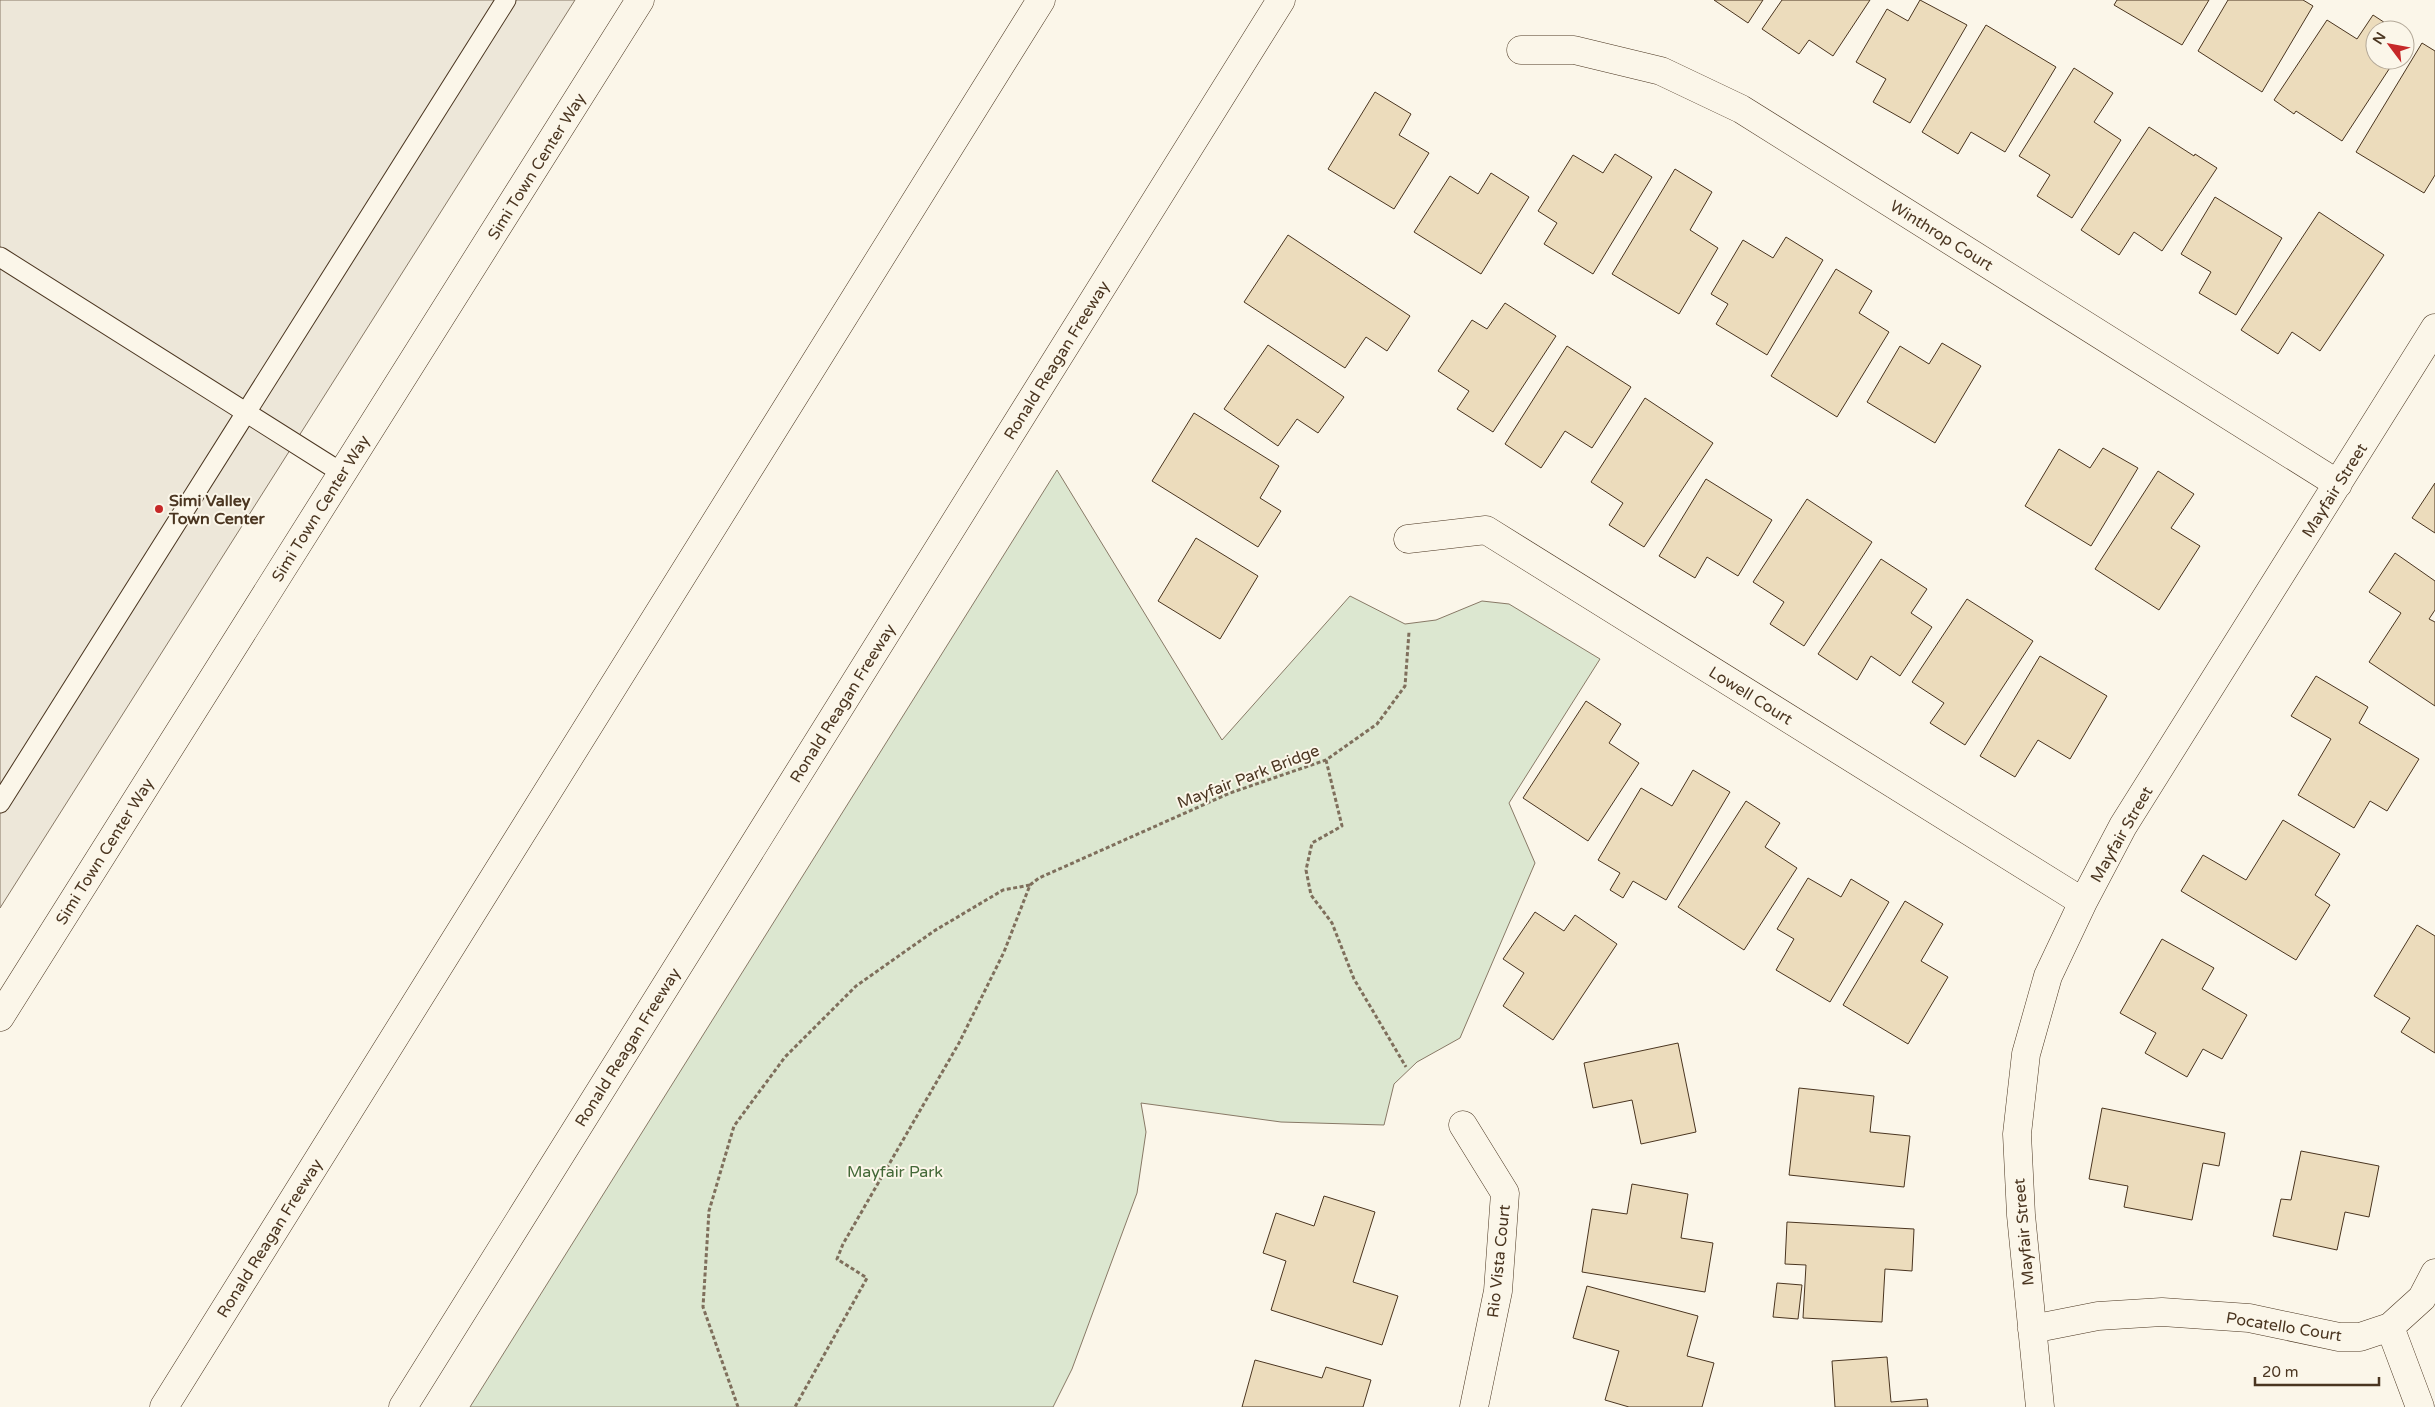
<svg xmlns="http://www.w3.org/2000/svg" width="2435" height="1407" font-family="'Varela Round',sans-serif">
  <rect width="100%" height="100%" fill="#fbf6e9"/>
  <path fill="#dce7d0" stroke="#887966" d="M1057 470 1222 740 1350 596 1405 624 1436 620 1482 601 1509 604 1600 659 1509 803 1535 863 1460 1038 1417 1062 1394 1084 1384 1125 1281 1122 1141 1103 1146 1132 1137 1193 1072 1369 1053 1407H470Z"/>
  <path fill="#ede7d9" stroke="#887966" d="M0 0H575L0 908Z"/>
  <path fill="#ecdcbc" stroke="#4a3520" d="M1714 0H1763L1748 23Z
    M1782 0H1870L1833 56 1809 40 1799 54 1762 29Z
    M1920 0 1967 25 1910 123 1873 102 1886 79 1856 62 1887 9 1908 21Z
    M2117 0H2209L2182 45 2114 5Z
    M2228 0H2303L2313 6 2262 92 2198 51Z
    M2373 15 2396 30H2375V60H2395L2342 141 2296 111 2294 114 2274 100 2327 20 2357 39Z
    M1986 25 2056 67 2005 152 1971 132 1958 154 1922 132Z
    M2422 43 2435 51V175L2424 193 2356 152Z
    M2074 68 2113 93 2094 122 2121 140 2072 218 2037 196 2050 175 2019 156Z
    M1375 92 1411 114 1399 135 1429 153 1394 209 1328 169Z
    M2149 127 2194 156 2195 154 2217 168 2162 251 2134 232 2119 255 2081 230Z
    M1615 154 1652 177 1593 274 1544 244 1557 223 1538 211 1573 155 1603 173Z
    M1675 169 1712 192 1690 230 1718 248 1679 314 1612 274Z
    M1491 173 1529 197 1481 274 1414 232 1450 176 1478 194Z
    M2215 197 2282 238 2236 315 2199 293 2211 272 2181 254Z
    M2319 212 2384 255 2320 351 2292 332 2278 354 2241 330Z
    M1288 235 1410 316 1387 351 1366 337 1345 368 1244 302Z
    M1786 237 1823 260 1767 355 1716 324 1728 304 1711 294 1743 240 1773 258Z
    M1836 269 1872 291 1859 313 1889 332 1837 417 1771 376Z
    M1505 303 1556 336 1493 432 1457 409 1469 391 1438 371 1472 320 1487 329Z
    M1942 343 1981 366 1935 443 1867 402 1900 346 1929 364Z
    M1268 345 1344 397 1318 433 1297 419 1278 446 1224 409Z
    M1567 346 1631 387 1592 448 1565 431 1541 468 1505 444Z
    M1645 398 1713 443 1644 547 1609 525 1623 503 1591 482Z
    M1194 413 1279 466 1260 498 1281 511 1258 547 1152 481Z
    M2103 448 2138 468 2091 546 2025 506 2059 449 2090 468Z
    M2158 471 2194 494 2171 528 2200 546 2159 610 2095 569Z
    M1706 479 1772 520 1738 576 1707 557 1695 578 1659 556Z
    M2435 483V533L2412 518Z
    M1807 499 1872 542 1804 646 1770 624 1784 602 1753 582Z
    M1196 538 1258 576 1220 639 1158 601Z
    M2395 553 2435 581V610L2429 619 2435 622V706L2369 662 2401 613 2369 592Z
    M1881 559 1927 589 1911 613 1932 627 1900 676 1871 656 1857 680 1818 654Z
    M1967 599 2033 641 1965 745 1930 723 1944 703 1912 682Z
    M2040 656 2107 696 2070 759 2038 740 2015 777 1980 756Z
    M2316 676 2368 707 2359 723 2419 759 2387 811 2370 801 2354 828 2298 795 2331 739 2291 716Z
    M1586 701 1621 724 1609 743 1639 763 1588 841 1523 798Z
    M1693 770 1730 792 1666 900 1633 881 1623 898 1610 890 1620 873 1598 860 1641 788 1672 806Z
    M1746 801 1780 823 1765 847 1797 868 1744 950 1678 907Z
    M2283 820 2340 854 2315 895 2330 905 2296 960 2181 891 2203 855 2246 880Z
    M1808 878 1841 897 1851 879 1889 902 1830 1002 1776 970 1794 939 1777 929Z
    M1905 901 1943 924 1921 961 1948 977 1908 1044 1843 1005Z
    M1535 912 1564 931 1575 915 1617 944 1553 1040 1503 1006 1524 973 1503 959Z
    M2417 925 2435 936V1053L2401 1032 2410 1018 2374 996Z
    M2162 939 2214 968 2202 989 2247 1015 2222 1059 2203 1049 2187 1077 2145 1053 2156 1033 2120 1013Z
    M1678 1043 1696 1132 1641 1144 1632 1100 1593 1108 1584 1063Z
    M1799 1088 1874 1096 1870 1132 1910 1136 1904 1187 1789 1175Z
    M2102 1108 2225 1133 2219 1166 2203 1163 2192 1220 2124 1207 2128 1186 2089 1179Z
    M2301 1151 2379 1166 2369 1217 2345 1212 2337 1250 2273 1236 2281 1199 2291 1200Z
    M1632 1184 1688 1194 1681 1238 1713 1243 1705 1292 1582 1272 1592 1209 1627 1214Z
    M1324 1196 1375 1212 1353 1282 1398 1296 1382 1345 1271 1310 1286 1261 1263 1253 1276 1213 1314 1226Z
    M1787 1222 1914 1229 1912 1271 1885 1269 1882 1322 1803 1318 1806 1265 1785 1264Z
    M1777 1283 1802 1285 1798 1319 1773 1317Z
    M1587 1286 1698 1316 1687 1356 1714 1363 1702 1407H1629L1605 1400 1619 1351 1573 1338Z
    M1887 1357 1891 1402 1927 1399 1928 1407H1835L1832 1361Z
    M1255 1360 1322 1378 1326 1367 1371 1380 1363 1407H1242Z"/>
  <g fill="none" stroke-linecap="round" stroke-linejoin="round">
    <defs>
      <path id="lane" d="M0 257 342 473
        M0 803 506 0"/>
      <path id="street" d="M1521 50H1574L1661 71 1741 109 2338 484
        M1408 539 1486 530 2083 902
        M1463 1125 1505 1193 1498 1291 1474 1407
        M2390 1327 2420 1407
        M2032 1329 2098 1316 2162 1312 2249 1318 2339 1337H2360L2390 1327 2422 1298 2435 1273
        M2040 1407 2021 1215 2017 1134 2026 1054 2048 976 2083 902 2123 826 2435 328"/>
      <path id="secondary" d="M0 1017 640 0"/>
      <path id="highway" d="M164 1407 1041 0
        M403 1407 1281 0"/>
    </defs>
    <use href="#lane" stroke="#4a3520" stroke-width="21"/>
    <use href="#street" stroke="#4a3520" stroke-width="29"/>
    <use href="#secondary" stroke="#4a3520" stroke-width="29"/>
    <use href="#highway" stroke="#4a3520" stroke-width="29"/>
    <path stroke="#7f6f5c" stroke-width="3" stroke-dasharray="4 2.5" stroke-linecap="butt" d="M1326 760 1342 826 1312 843 1306 870 1311 895 1332 923 1354 979 1406 1067
      M1030 885 1039 878 1230 793 1326 760 1377 724 1405 686 1409 632
      M738 1407 703 1307 709 1211 734 1126 785 1057 856 986 934 931 1003 890 1030 885 1004 952 959 1043 843 1244 837 1259 867 1278 795 1407"/>
    <use href="#lane" stroke="#fbf6e9" stroke-width="19"/>
    <use href="#street" stroke="#fbf6e9" stroke-width="28"/>
    <use href="#secondary" stroke="#fbf6e9" stroke-width="28"/>
    <use href="#highway" stroke="#fbf6e9" stroke-width="28"/>
  </g>
  <circle fill="#c62828" stroke="#fbf6e9" stroke-width="2" cx="159" cy="509" r="5"/>
  <g text-anchor="middle" stroke-width="4" stroke-linejoin="round" paint-order="stroke">
    <g font-size="16" fill="#4a3520" stroke="#fbf6e9">
      <text transform="translate(536 166) rotate(-58)" y="6">Simi Town Center Way</text>
      <text transform="translate(1942 235) rotate(32)" y="6">Winthrop Court</text>
      <text transform="translate(1056 360) rotate(-58)" y="6">Ronald Reagan Freeway</text>
      <text transform="translate(2334 490) rotate(-58)" y="6">Mayfair Street</text>
      <text transform="translate(320 508) rotate(-58)" y="6">Simi Town Center Way</text>
      <text transform="translate(1751 695) rotate(32)" y="6">Lowell Court</text>
      <text transform="translate(842 703) rotate(-58)" y="6">Ronald Reagan Freeway</text>
      <text transform="translate(1248 776) rotate(-21)" y="6">Mayfair Park Bridge</text>
      <text transform="translate(2121 834) rotate(-60)" y="6">Mayfair Street</text>
      <text transform="translate(104 851) rotate(-58)" y="6">Simi Town Center Way</text>
      <text transform="translate(627 1047) rotate(-58)" y="6">Ronald Reagan Freeway</text>
      <text transform="translate(2023 1232) rotate(-95)" y="6">Mayfair Street</text>
      <text transform="translate(269 1238) rotate(-58)" y="6">Ronald Reagan Freeway</text>
      <text transform="translate(1498 1261) rotate(-84)" y="6">Rio Vista Court</text>
      <text transform="translate(2284 1326) rotate(9)" y="6">Pocatello Court</text>
    </g>
    <g font-size="16" font-weight="bold" fill="#4a3520" stroke="#fbf6e9" text-anchor="start">
      <text x="169" y="506">Simi Valley<tspan x="169" dy="18">Town Center</tspan></text>
    </g>
    <g font-size="16" fill="#436837" stroke="#fbf6e9">
      <text x="895" y="1177">Mayfair Park</text>
    </g>
  </g>
  <g transform="translate(2390 45) rotate(302)"><circle r="24" fill="#fbf6e9" stroke="#b4a999"/>
  <path d="M0-4L9 19L0 12L-9 19Z" fill="#c62828"/>
  <text y="-8" font-size="14" font-weight="bold" text-anchor="middle" fill="#4a3520">N</text>
  </g>
  <path d="M2255 1377v8h124v-8" fill="none" stroke="#4a3520" stroke-width="2.5"/>
  <text x="2262" y="1377" font-size="15" fill="#4a3520" stroke="#fbf6e9" stroke-width="4" paint-order="stroke">20 m</text>
</svg>
